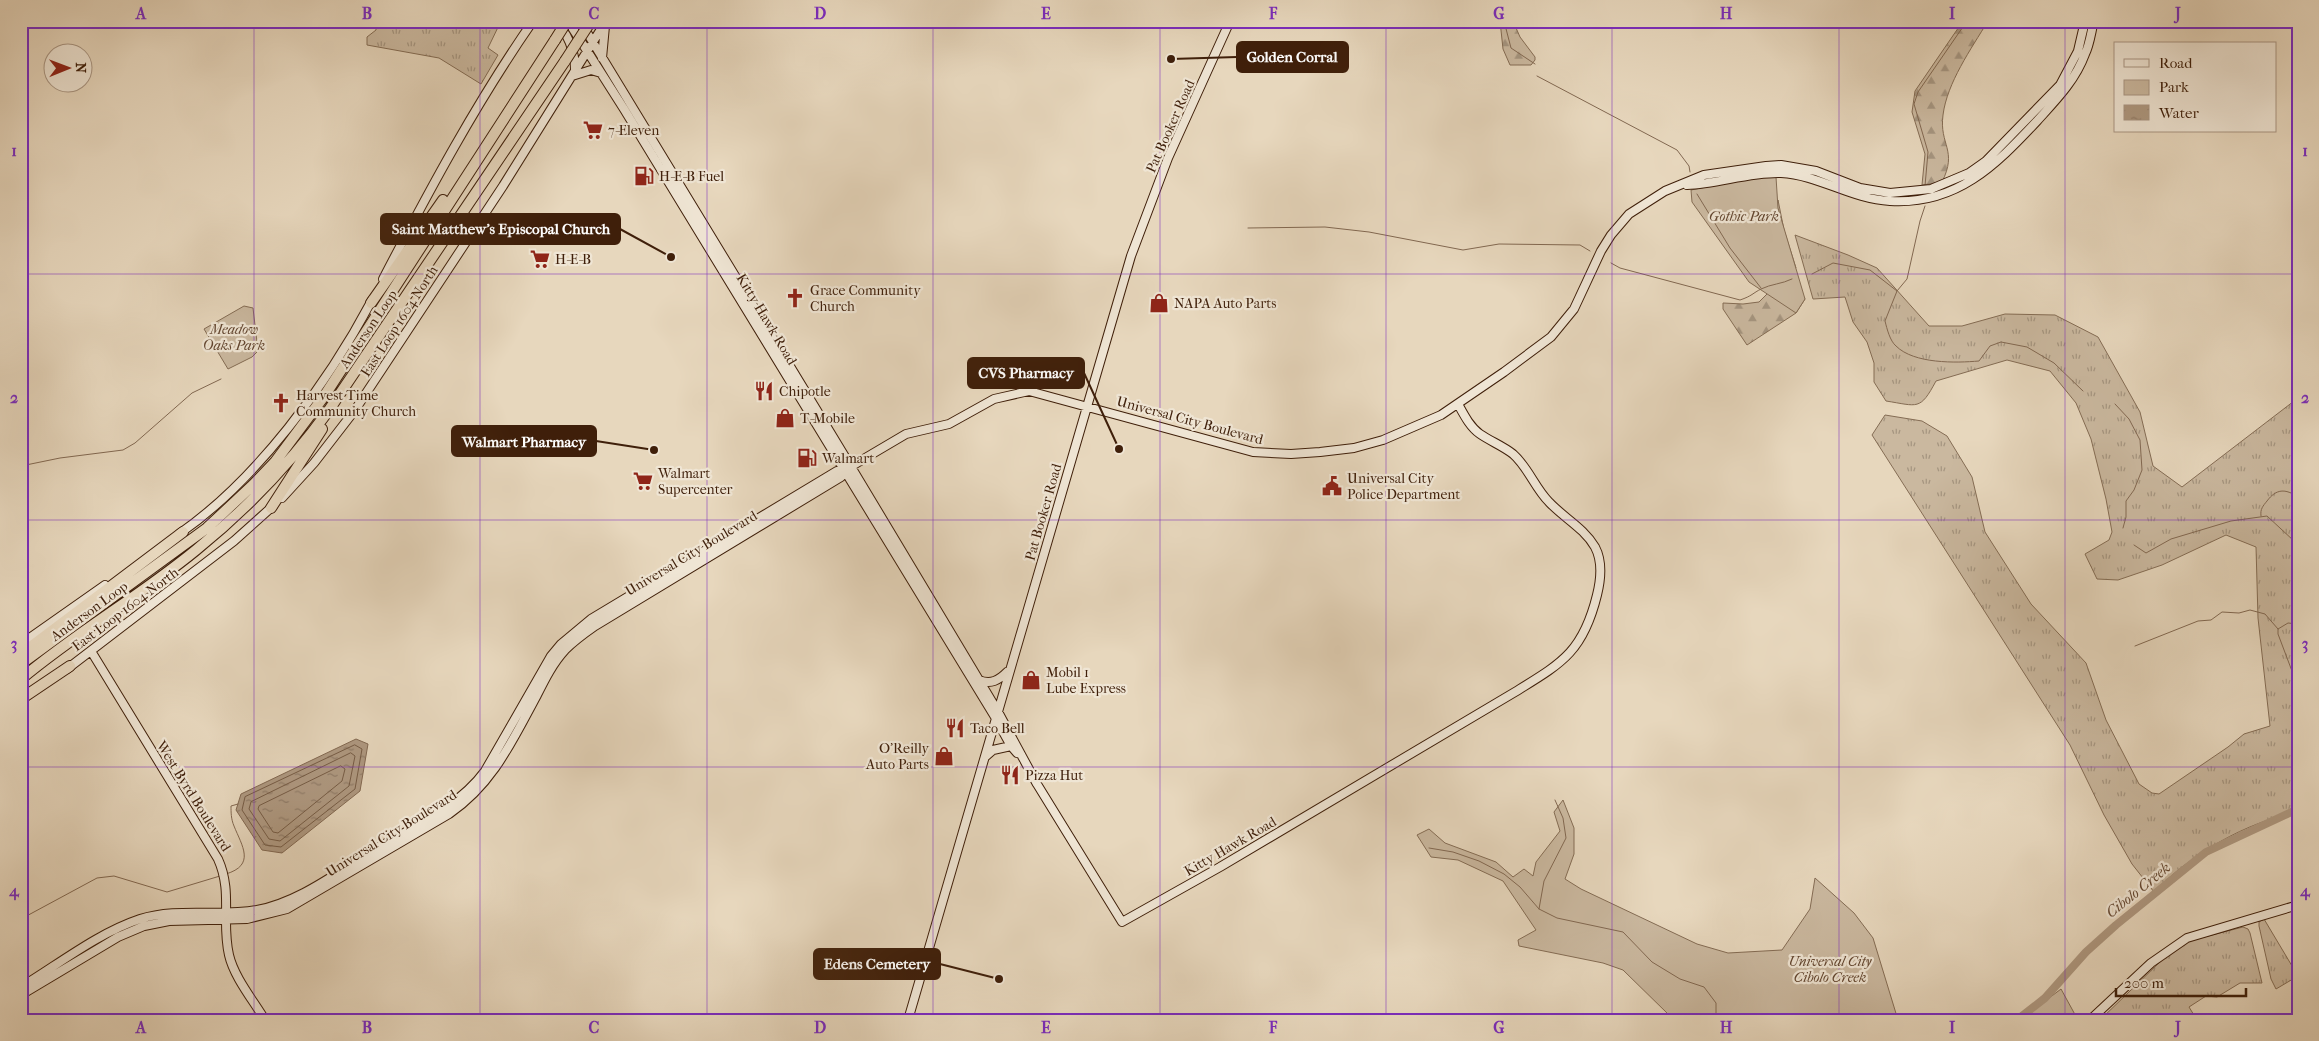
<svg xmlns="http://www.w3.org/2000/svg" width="2319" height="1041" font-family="'IM FELL French Canon',serif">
  <defs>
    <pattern id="grass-tufts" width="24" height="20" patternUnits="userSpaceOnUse" patternTransform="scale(1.25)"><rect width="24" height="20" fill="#cab89f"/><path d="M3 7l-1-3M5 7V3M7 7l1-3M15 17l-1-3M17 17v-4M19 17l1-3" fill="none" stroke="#a59580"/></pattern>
    <pattern id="forest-firs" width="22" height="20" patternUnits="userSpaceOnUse" patternTransform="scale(1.25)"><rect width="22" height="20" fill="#cab89f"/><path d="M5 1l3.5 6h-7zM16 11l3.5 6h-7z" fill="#a59580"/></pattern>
    <pattern id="water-ripples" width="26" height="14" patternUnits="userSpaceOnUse" patternTransform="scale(1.25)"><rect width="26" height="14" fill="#ae9880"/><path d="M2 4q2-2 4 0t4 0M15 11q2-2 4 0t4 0" fill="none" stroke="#8f7b67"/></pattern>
  </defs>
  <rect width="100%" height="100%" fill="#e7d7bd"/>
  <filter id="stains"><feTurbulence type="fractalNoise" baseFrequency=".004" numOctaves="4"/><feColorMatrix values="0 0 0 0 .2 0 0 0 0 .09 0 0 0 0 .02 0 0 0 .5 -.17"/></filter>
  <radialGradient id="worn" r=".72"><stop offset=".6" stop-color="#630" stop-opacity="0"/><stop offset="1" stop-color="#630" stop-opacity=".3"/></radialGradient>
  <path fill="url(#grass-tufts)" stroke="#846c54" d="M376 21H501L488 48 498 55 481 84 439 58 367 45V37L376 30Z
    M1795 235 1848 255 1877 268 1929 326H1962L2005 314 2055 315 2098 337 2140 412 2153 466 2182 487 2298 398V812C2246 822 2191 854 2154 892L2132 864 2104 815 2070 745 1872 435 1885 415 1922 421 1947 436 1972 477 1985 532 2031 604 2086 663 2106 720 2139 784 2152 793 2159 794 2228 747 2244 734 2270 726 2258 618 2256 547 2226 535 2162 565 2118 580 2097 579 2085 554 2109 540 2112 532 2106 499 2091 439 2076 403 2050 371 2007 360 1936 381C1920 411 1918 406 1886 401L1874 382V363L1867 342 1853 322 1845 297 1813 299Z
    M2264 919 2298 976 2276 989 2271 979 2259 926V922Z
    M2243 927 2248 929 2250 933 2262 983H2240L2217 997 2206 996 2189 1007 2197 1020H2100L2161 961V959L2185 942Z"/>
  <path fill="url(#forest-firs)" stroke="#846c54" d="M1500 21H1513L1520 37 1535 57V60L1531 65H1510L1503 49Z
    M1963 21H1988C1971 49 1947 83 1943 115 1939 145 1958 150 1942 182L1922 185 1925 154 1912 112 1915 91Z
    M1778 200 1784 230 1796 268 1787 273 1805 299 1796 313 1747 345 1723 309V303L1743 304 1759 302 1771 290Z"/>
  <path fill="#cab89f" stroke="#846c54" d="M1775 176 1776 177 1778 208 1805 299 1796 313 1749 282 1692 202 1691 190 1757 177Z
    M244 306 253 308 258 351 252 357 228 369 204 329Z
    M1563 800 1574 828V854L1565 879 1581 889 1697 944 1728 953 1782 950 1810 909 1815 878 1854 913 1873 938 1898 1020H1664L1668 1014 1623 970 1603 963 1519 946 1518 940 1536 930 1503 881 1458 860 1431 857 1417 835 1429 829 1445 843 1496 862 1513 877 1524 869 1533 876 1536 862 1560 831 1554 812Z
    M2061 989 2078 1020H2017L2028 1014Z"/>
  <path fill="url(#water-ripples)" stroke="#826851" d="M356 739 368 744 360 791 282 853 262 850 236 810 241 794Z"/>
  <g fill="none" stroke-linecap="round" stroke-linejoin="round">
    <path stroke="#765c45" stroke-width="1" d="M355 745 362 749 355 789 281 847 265 845 242 810 245 797Z
      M351 753 355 756 349 786 280 841 269 839 249 809 251 802Z
      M341 766 345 769 342 781 278 833 273 832 258 809 259 806Z"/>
    <path stroke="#826851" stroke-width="1" d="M1504 21 1511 48 1535 64
      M1537 76 1677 150 1689 166 1690 172
      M1925 186 1928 152 1914 104 1918 92 1967 21
      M1697 194 1730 248 1761 288
      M1248 228 1325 227 1369 232 1463 250 1499 244 1580 245 1590 251
      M1611 263 1620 268 1740 300C1752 296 1753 293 1761 289 1771 284 1782 284 1792 279
      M1812 274 1833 263 1870 270 1897 291 1885 321C1887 329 1890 341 1896 346 1914 364 1956 363 1979 361L1990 346 2001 342 2027 347 2054 363 2083 391
      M1897 291 1907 279 1920 221 1925 206
      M2115 404 2129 419 2140 440 2142 470 2134 490 2126 501V517L2123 528
      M21 466 60 458 123 450 135 443 192 393 221 379
      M2261 516C2260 509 2263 506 2267 501 2276 489 2285 488 2298 497
      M2134 545 2146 553 2171 539 2231 521 2267 516 2294 541 2298 548
      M2298 624 2288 623 2278 629V634L2298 687
      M2135 646 2198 621 2211 620 2222 612 2239 613 2250 610 2265 614 2278 629
      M1429 848 1453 852 1479 861 1504 874 1520 887 1539 909 1557 918 1623 932 1652 962 1680 979 1704 987 1716 1003V1020
      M226 874C256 865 242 846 234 826 231 819 231 812 231 806L238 804
      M1539 909 1544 881 1566 838 1563 818 1555 800
      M21 919 97 878 114 876 167 892 220 876"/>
    <path stroke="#ae9880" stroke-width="8" d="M2017 1020 2045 998 2086 952 2116 925 2206 852 2298 809"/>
    <defs>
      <path id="secondary" d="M552 21C568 29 575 53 575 69
        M568 21 624 109 995 717 1011 746 1017 753
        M580 21 847 460 997 710 1037 784 1122 922 1220 867 1515 692C1562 663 1583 652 1597 595 1601 579 1603 562 1595 547 1584 528 1564 518 1549 502 1535 488 1528 467 1513 454 1503 446 1490 441 1480 434 1470 427 1464 415 1458 404
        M602 58 605 26
        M572 76 591 70 601 73
        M1687 185C1718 184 1749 172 1781 173 1819 175 1851 199 1890 201 1956 205 1995 166 2037 121 2056 100 2075 81 2085 54 2090 44 2091 32 2094 21
        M383 279C429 191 476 103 533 21
        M282 498 314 463 355 410 503 186 606 21
        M179 534C257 480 328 383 372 300
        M21 644 105 585
        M91 651 218 859C233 892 221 921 229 955 234 977 253 1000 265 1020
        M67 669 234 541 273 506
        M979 680C991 685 999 680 1007 672
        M985 757 993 750 1011 746
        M21 987C59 964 98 933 140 919 178 907 218 917 257 910 299 902 336 873 371 852 410 828 458 808 485 771L551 656 561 644 591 619 837 471 845 470
        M21 995 118 937 144 926 169 921 247 919 287 909 449 814C493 784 512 741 537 695 545 679 553 663 565 650 574 641 585 633 595 626L841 477 845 470 906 434 949 424 994 399 1029 391 1253 452 1291 454 1320 452 1354 448 1383 440 1441 415 1504 372 1551 337 1574 309 1601 251 1611 235 1629 214 1665 191 1704 175 1766 166 1781 165 1816 171 1860 188 1890 193 1931 189 1969 173 1986 161 2060 85 2078 51 2085 21
        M908 1020 1131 256 1168 158 1230 21
        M2090 1020 2151 963 2187 938 2298 905"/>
      <path id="highway" d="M371 303 443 200
        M271 508 322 429
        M21 654 183 532
        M21 664 207 528 253 485 275 462 325 395 555 40
        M21 679C77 632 140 596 196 550 248 508 290 464 329 410L565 61
        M21 699 70 666"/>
    </defs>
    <use href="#secondary" stroke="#3f1f0a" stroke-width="10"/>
    <use href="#highway" stroke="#3f1f0a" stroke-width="12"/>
    <use href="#secondary" stroke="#efe5d4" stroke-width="8"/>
    <use href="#highway" stroke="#e7d7bd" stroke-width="10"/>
    <defs>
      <path id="highway-bridge" d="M555 40 567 21
        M565 61 591 21"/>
    </defs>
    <use href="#highway-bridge" stroke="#3f1f0a" stroke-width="12" stroke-linecap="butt"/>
    <use href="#highway-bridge" stroke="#e7d7bd" stroke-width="10"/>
  </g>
  <path fill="none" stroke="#7b2cbf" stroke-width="1" stroke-opacity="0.55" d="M254 21V1020M480 21V1020M707 21V1020M933 21V1020M1160 21V1020M1386 21V1020M1612 21V1020M1839 21V1020M2065 21V1020M21 274H2298M21 520H2298M21 767H2298"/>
  <defs>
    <symbol id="supermarket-bare" viewBox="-9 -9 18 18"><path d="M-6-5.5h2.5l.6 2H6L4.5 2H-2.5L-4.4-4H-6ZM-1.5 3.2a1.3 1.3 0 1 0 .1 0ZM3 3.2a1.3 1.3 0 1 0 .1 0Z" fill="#8f2418" stroke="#efe5d4" stroke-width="2.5" paint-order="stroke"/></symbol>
    <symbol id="fuel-bare" viewBox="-9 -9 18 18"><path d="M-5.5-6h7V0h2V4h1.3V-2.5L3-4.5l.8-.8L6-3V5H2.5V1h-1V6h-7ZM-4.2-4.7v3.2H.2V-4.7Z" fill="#8f2418" stroke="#efe5d4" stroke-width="2.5" paint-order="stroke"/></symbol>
    <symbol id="church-bare" viewBox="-9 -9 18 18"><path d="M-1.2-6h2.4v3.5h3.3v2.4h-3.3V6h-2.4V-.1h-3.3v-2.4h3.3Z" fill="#8f2418" stroke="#efe5d4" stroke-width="2.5" paint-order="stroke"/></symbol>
    <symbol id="shop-bare" viewBox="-9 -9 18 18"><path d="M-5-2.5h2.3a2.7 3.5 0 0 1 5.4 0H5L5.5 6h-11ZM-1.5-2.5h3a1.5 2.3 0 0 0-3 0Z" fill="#8f2418" stroke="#efe5d4" stroke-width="2.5" paint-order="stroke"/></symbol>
    <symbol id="restaurant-bare" viewBox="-9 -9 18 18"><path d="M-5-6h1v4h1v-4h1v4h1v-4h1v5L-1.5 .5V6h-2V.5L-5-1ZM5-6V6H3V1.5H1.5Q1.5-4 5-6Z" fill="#8f2418" stroke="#efe5d4" stroke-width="2.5" paint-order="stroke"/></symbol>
    <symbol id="civic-bare" viewBox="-9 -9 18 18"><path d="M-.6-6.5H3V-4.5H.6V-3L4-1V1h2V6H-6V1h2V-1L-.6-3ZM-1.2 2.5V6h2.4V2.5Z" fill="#8f2418" stroke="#efe5d4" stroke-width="2.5" paint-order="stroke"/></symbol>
  </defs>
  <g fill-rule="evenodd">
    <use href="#supermarket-bare" x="579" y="116" width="28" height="28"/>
    <use href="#fuel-bare" x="630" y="162" width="28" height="28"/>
    <use href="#supermarket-bare" x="526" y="245" width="28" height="28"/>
    <use href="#church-bare" x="781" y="284" width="28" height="28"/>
    <use href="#shop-bare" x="1145" y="289" width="28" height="28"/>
    <use href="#restaurant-bare" x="750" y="377" width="28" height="28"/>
    <use href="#church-bare" x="267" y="389" width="28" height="28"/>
    <use href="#shop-bare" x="771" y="404" width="28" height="28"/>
    <use href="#fuel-bare" x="793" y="444" width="28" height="28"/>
    <use href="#supermarket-bare" x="629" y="467" width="28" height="28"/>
    <use href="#civic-bare" x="1318" y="472" width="28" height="28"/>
    <use href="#shop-bare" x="1017" y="666" width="28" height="28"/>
    <use href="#restaurant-bare" x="941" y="714" width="28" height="28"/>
    <use href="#shop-bare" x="930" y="742" width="28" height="28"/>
    <use href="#restaurant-bare" x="996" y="761" width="28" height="28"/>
  </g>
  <g text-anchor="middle" stroke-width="4.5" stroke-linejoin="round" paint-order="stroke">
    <g font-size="14" fill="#3f1f0a" stroke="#efe5d4">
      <text transform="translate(1170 126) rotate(-66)" y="5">Pat Booker Road</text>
      <text transform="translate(767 319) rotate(59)" y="5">Kitty Hawk Road</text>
      <text transform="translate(399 321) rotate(-57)" y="5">East Loop 1604 North</text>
      <text transform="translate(368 329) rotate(-56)" y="5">Anderson Loop</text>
      <text transform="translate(1190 420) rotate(15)" y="5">Universal City Boulevard</text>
      <text transform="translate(1043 512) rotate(-74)" y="5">Pat Booker Road</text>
      <text transform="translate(691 553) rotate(-31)" y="5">Universal City Boulevard</text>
      <text transform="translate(125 609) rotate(-37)" y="5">East Loop 1604 North</text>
      <text transform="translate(89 611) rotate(-36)" y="5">Anderson Loop</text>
      <text transform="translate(194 796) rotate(58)" y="5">West Byrd Boulevard</text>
      <text transform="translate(391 833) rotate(-32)" y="5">Universal City Boulevard</text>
      <text transform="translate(1230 846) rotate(-30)" y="5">Kitty Hawk Road</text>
    </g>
    <g font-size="14" fill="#3f1f0a" stroke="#efe5d4" text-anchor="start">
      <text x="608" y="135">7-Eleven</text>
      <text x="659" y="181">H-E-B Fuel</text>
      <text x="555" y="264">H-E-B</text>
      <text x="810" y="295">Grace Community<tspan x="810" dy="16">Church</tspan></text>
      <text x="1174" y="308">NAPA Auto Parts</text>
      <text x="779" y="396">Chipotle</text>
      <text x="296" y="400">Harvest Time<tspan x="296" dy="16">Community Church</tspan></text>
      <text x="800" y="423">T-Mobile</text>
      <text x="822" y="463">Walmart</text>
      <text x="658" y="478">Walmart<tspan x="658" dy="16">Supercenter</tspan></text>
      <text x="1347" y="483">Universal City<tspan x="1347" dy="16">Police Department</tspan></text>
      <text x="1046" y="677">Mobil 1<tspan x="1046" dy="16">Lube Express</tspan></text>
      <text x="970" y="733">Taco Bell</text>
      <text x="929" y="753" text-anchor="end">O'Reilly<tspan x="929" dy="16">Auto Parts</tspan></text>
      <text x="1025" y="780">Pizza Hut</text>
    </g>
    <g font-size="14" font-style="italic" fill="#62452f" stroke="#efe5d4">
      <text x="1744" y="221">Gothic Park</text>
      <text x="234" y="334">Meadow<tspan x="234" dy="16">Oaks Park</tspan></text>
      <text x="1830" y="966">Universal City<tspan x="1830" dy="16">Cibolo Creek</tspan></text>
    </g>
    <g font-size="15" font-style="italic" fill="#664933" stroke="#efe5d4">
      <text transform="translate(2138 890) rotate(-39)" y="5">Cibolo Creek</text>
    </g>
  </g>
  <path fill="none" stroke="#3f1f0a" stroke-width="2" d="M1171 59L1237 57M671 257L620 229M1119 449L1084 373M654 450L596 441M999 979L940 964"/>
  <g fill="#3f1f0a" stroke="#efe5d4" stroke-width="2">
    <circle cx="1171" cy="59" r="5"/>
    <circle cx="671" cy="257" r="5"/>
    <circle cx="1119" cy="449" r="5"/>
    <circle cx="654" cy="450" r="5"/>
    <circle cx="999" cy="979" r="5"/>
  </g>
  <g fill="#3f1f0a" stroke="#3f1f0a" stroke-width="2">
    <rect x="1237" y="42" width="111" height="30" rx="5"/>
    <rect x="381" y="214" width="239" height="30" rx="5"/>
    <rect x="968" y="358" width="116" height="30" rx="5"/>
    <rect x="452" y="426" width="144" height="30" rx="5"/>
    <rect x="814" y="949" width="126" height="30" rx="5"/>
  </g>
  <g font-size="15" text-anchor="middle" font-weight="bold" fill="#fff">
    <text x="1292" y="62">Golden Corral</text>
    <text x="501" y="234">Saint Matthew's Episcopal Church</text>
    <text x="1026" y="378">CVS Pharmacy</text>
    <text x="524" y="447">Walmart Pharmacy</text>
    <text x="877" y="969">Edens Cemetery</text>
  </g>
  <rect width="2319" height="1041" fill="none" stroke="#e7d7bd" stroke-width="55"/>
  <rect x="2114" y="42" width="162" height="90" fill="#efe5d4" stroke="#a99683"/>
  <rect x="2124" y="59" width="25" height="8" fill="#efe5d4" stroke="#a99683"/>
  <text x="2159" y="68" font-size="15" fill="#3f1f0a">Road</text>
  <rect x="2124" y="80" width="25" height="15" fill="#cab89f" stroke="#a99683"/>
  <text x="2159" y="92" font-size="15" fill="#3f1f0a">Park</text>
  <rect x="2124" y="105" width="25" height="15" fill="url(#water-ripples)" stroke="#a99683"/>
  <text x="2159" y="118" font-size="15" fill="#3f1f0a">Water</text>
  <g transform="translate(68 68) rotate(89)"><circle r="24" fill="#efe5d4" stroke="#a99683"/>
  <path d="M0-4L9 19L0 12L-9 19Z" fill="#8f2418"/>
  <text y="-8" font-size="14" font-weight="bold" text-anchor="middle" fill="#3f1f0a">N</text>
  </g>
  <path d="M2116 988v8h130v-8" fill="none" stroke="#3f1f0a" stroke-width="2.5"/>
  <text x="2124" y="988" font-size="15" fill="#3f1f0a" stroke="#efe5d4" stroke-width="4" paint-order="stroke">200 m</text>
  <rect x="28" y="28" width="2264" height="986" fill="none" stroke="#7b2cbf" stroke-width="2"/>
  <g font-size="16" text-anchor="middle" font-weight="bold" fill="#7b2cbf">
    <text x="141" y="19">A</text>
    <text x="367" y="19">B</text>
    <text x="594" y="19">C</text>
    <text x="820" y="19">D</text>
    <text x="1046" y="19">E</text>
    <text x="1273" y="19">F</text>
    <text x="1499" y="19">G</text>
    <text x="1726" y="19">H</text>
    <text x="1952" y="19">I</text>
    <text x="2178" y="19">J</text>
    <text x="14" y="156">1</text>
    <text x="2305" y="156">1</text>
    <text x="14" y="403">2</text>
    <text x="2305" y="403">2</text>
    <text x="14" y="649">3</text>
    <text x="2305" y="649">3</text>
    <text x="14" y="896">4</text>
    <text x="2305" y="896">4</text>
    <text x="141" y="1033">A</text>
    <text x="367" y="1033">B</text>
    <text x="594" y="1033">C</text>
    <text x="820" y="1033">D</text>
    <text x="1046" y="1033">E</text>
    <text x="1273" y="1033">F</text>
    <text x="1499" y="1033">G</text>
    <text x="1726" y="1033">H</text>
    <text x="1952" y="1033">I</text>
    <text x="2178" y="1033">J</text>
  </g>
  <rect width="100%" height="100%" filter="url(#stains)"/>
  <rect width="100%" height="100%" fill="url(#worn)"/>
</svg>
